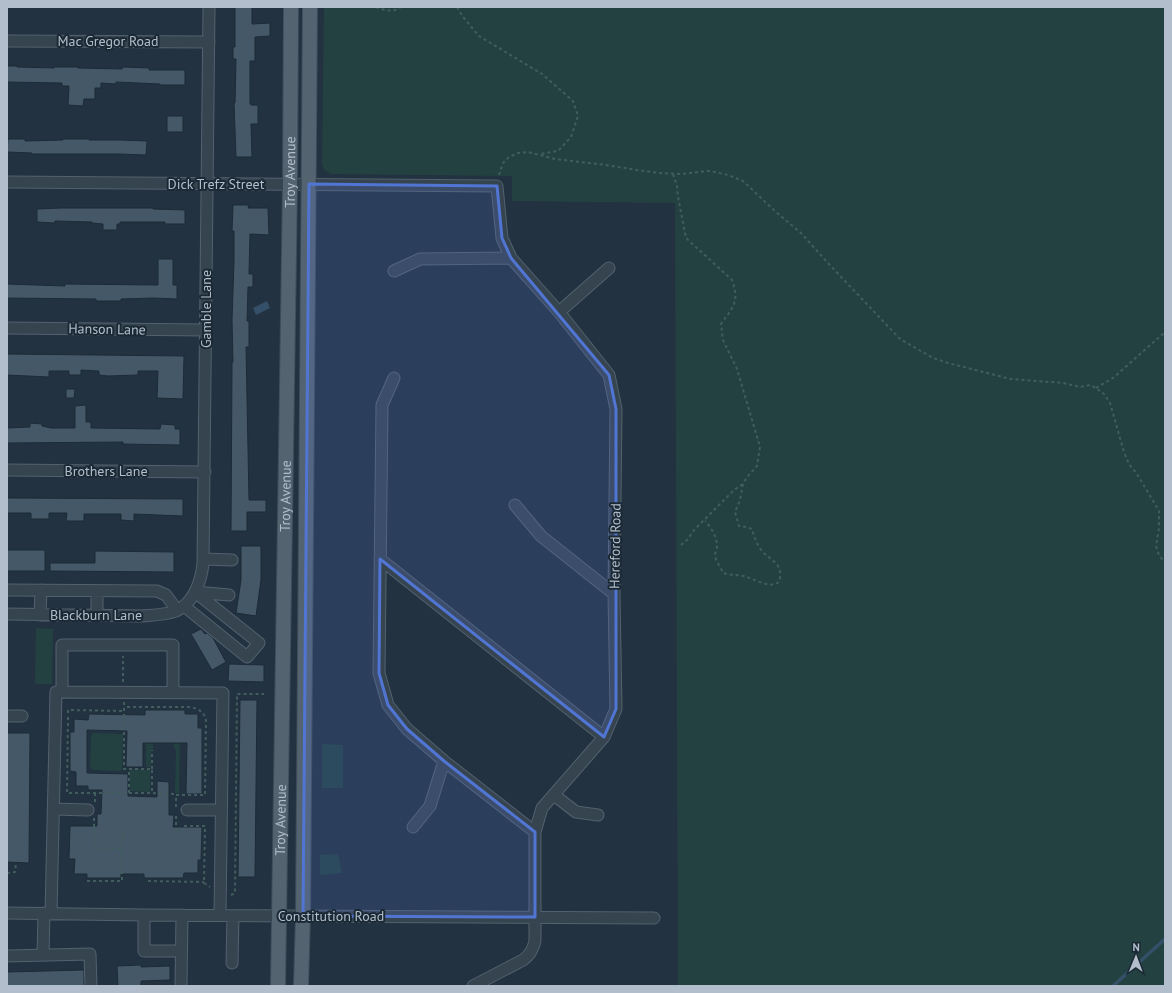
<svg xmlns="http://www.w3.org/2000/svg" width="1172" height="993" font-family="'PT Sans',sans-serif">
  <rect width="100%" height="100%" fill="#223240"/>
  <path fill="#244141" d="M324 7H1165V986H678L675 203 512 201V176L331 174 324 170 322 164Z
    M36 628 53 629 52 684H35Z
    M93 733 123 734 122 769 121 771 93 770 90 767 91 737Z
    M146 733H180L179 793H175L176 749H174V734H153V749H151V767H146Z
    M322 744 343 745V788H322Z
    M130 770H150V792L130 791Z
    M338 854 342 873 320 875V855Z"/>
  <path fill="#345069" d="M267 301 270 308 256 315 253 308Z"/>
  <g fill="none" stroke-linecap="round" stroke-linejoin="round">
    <path stroke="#345069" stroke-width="3.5" d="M1113 986 1165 939"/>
  </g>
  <path fill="#455867" stroke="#1d2b37" d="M235 7H252V24L270 23V36L255 37V61H250V103L251 105H258V124H251L252 157H236L234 103H235L236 59H233V47H235Z
    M7 66H17V67L54 68V67H78V68L122 69 123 67 149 68V70H185V85H160V84L116 82V84L101 83V88H95V99H84L83 106 68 105 69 86H62V83L7 82Z
    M167 116H183V132H167Z
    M8 139H25V141L63 140V139H89V140H120L147 141 146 155 119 154H32V153L7 152Z
    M233 205H249L248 208H268L269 235 250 234 249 274H253V287H248L247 321H249V347H246L249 500H266V512H247V531H231L232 362H233L232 320 234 261V231H232Z
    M62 208H153V209L185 210V224H165V222H120V224H117V230H103V224L92 223V222L55 221V223L37 222V209Z
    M158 259H173V285H177V299L153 298 121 299V301H96V299L7 298V284L65 286V284L158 285Z
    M7 354 184 356 183 399 157 398 158 371H138V375L108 376 99 375V371L81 370V375H69V371H49V377L7 375Z
    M66 389H75L74 398H66Z
    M86 405V422H91V428L160 429 161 424 175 425V429H180V445L123 444V442L7 443V428L30 427V423L42 424V426L51 428H75V406Z
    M7 498 183 499V516L134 514V521L121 520V514H84V521H66L67 513H49V519H31V513H7Z
    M241 546H261V580L256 616 236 613 241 580Z
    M7 550H45V571H7Z
    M95 551 174 552V572L50 571V563H95Z
    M201 629 205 634 207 633 213 638 226 662 212 670 191 634Z
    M229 664 264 665V682L228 681Z
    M240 700H257L255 877H238Z
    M145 710H185V714H198V728H202V794H186L187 743H143V767H126L127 731 87 730V773L128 774V796L157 797V781L169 782V815H174L173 827H202L201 860H198V873H184L183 878H144V874H121V878H87V874H74L75 859H69L70 826H97V814H101L102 790H88V786H76V772L70 771V732H74V719L88 720 89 714 145 715Z
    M7 733H30L29 863 7 862Z
    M141 965V967L170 966V980L141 981V986H118L117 966Z
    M84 970V986H7V972Z"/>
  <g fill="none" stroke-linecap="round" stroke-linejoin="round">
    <defs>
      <path id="minor" d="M7 41 209 42
        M7 182 497 186 502 238 511 258 559 312 609 375 616 409 614 594 616 709 604 737 542 808 535 832V941C533 950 530 955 523 960L473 986
        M394 271 420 259 511 258
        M559 312 609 268
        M7 328 206 330
        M394 378 382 405 379 673 388 705 407 729 444 761 535 832
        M7 470 205 472
        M515 505 541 536 614 594
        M203 559 232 560
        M380 559 604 737
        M7 590 157 591 166 595 177 610
        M97 591V615
        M195 592 229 595
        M184 606 247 657 259 643 195 592
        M7 614 142 616C154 615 165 615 176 611 194 603 201 581 203 564L209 7
        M40 615 41 590
        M173 692V645H62V692L223 693 220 915
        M7 716H22
        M554 795 576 812 598 815
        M53 809 88 810
        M187 810H221
        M413 827 430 806 444 761
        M7 913 144 915 654 918
        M51 914 56 692H62
        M144 915V951H181
        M43 955 44 913
        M7 956 90 954 91 986
        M232 963 233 916
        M181 986 182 915"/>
      <g id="major">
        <path id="s1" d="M278 986 290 184 291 7"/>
        <path d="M301 986 303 916 310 7"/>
      </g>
    </defs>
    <use href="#minor" stroke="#54616e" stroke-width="13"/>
    <use href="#major" stroke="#3f4d59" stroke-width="16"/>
    <path stroke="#425d5d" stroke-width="2" stroke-dasharray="3 3" stroke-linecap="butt" d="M376 7C384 10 393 13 401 7
      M457 7 463 17 479 36 542 74 573 101 578 116 571 137 558 151 540 154
      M673 174 677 186 678 197 686 238 732 280C740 302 733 307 721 324L723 340 737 369 760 447 757 466 747 477 743 484 740 500 735 512 739 526 746 527 752 529C754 537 757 545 762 551 767 557 774 560 778 566 780 570 781 574 780 578 777 593 752 578 744 576 737 575 730 575 723 573 721 568 716 561 715 556 715 552 717 549 717 546 717 537 711 527 705 521
      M499 175 503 163 509 157 518 153 528 152 555 159 606 165 637 170 659 173 682 174 707 171 715 172 728 175 743 181 776 212 801 233 827 262 900 339 919 350 933 358 948 363 995 375 1011 379 1063 383 1080 387 1090 385 1096 388 1104 394 1110 403 1124 452 1129 464 1137 474 1159 511V528L1156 546 1159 555 1165 563
      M1096 388 1113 378 1165 332
      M681 545 687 540 695 529 734 490 743 484
      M123 682V656
      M124 702V769H152V793L174 794V795H205L206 721C205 712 198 708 189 707H124
      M68 713V710L124 711
      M68 717 67 793H152
      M152 769V750
      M129 793V769
      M95 802V793
      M176 807V795
      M94 818V848L122 849 123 832
      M184 826H205L204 883 210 887
      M176 843V814
      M7 873 15 872 16 863
      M87 881H122V849
      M148 881 204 882
      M231 895 235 893 237 694H264"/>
    <use href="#minor" stroke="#364450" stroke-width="11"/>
    <use href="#major" stroke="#546370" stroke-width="14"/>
  </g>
  <path fill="#5175d3" fill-opacity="0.2" stroke="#5175d3" stroke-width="3" stroke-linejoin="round" d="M309 184 497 186 502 238 511 258 609 375 616 409V709L604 737 380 559 379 673 388 705 407 729 444 761 535 832V917L303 916Z"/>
  <g text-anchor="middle" stroke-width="4" stroke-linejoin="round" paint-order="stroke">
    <g font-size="14" fill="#b2becb" stroke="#1b2935">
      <text x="108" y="46">Mac Gregor Road</text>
      <text dy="5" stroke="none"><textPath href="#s1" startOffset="814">Troy Avenue</textPath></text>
      <text x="216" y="189">Dick Trefz Street</text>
      <text transform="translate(206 309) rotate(-90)" y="5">Gamble Lane</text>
      <text transform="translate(107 329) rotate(1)" y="5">Hanson Lane</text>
      <text x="106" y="476">Brothers Lane</text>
      <text dy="5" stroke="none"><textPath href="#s1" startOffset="490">Troy Avenue</textPath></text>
      <text transform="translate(615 546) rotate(-89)" y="5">Hereford Road</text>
      <text x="96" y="620">Blackburn Lane</text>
      <text dy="5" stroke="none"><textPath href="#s1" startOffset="166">Troy Avenue</textPath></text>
      <text x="331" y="921">Constitution Road</text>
    </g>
  </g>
  <rect width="1172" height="993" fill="none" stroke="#b2becb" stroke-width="16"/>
  <g transform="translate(1136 957) rotate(1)" stroke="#1b2935" stroke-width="3" paint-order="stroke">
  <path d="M0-3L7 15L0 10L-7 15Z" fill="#b2becb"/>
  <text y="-6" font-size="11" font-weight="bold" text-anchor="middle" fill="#b2becb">N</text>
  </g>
</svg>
